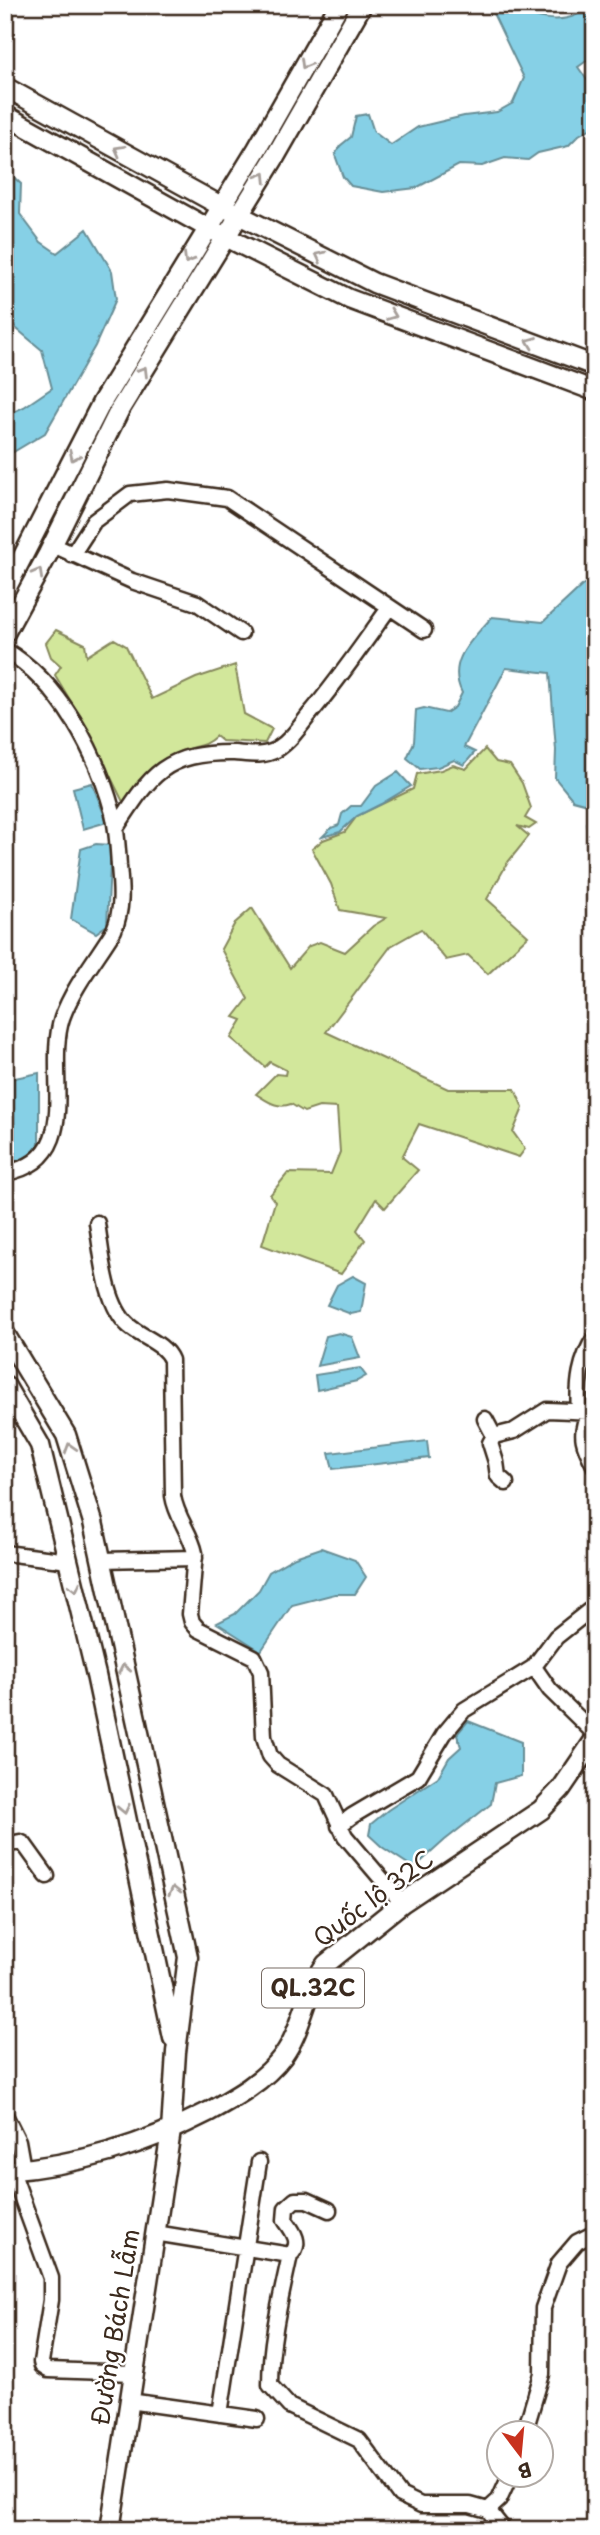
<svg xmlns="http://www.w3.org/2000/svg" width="600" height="2535" font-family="'Playpen Sans',sans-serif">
  <rect width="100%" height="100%" fill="#fff"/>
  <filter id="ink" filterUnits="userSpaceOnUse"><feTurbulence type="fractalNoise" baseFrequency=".0143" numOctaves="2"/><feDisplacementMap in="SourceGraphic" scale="14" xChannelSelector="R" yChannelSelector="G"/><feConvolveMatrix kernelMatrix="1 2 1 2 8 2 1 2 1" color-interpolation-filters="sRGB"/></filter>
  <g filter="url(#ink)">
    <path fill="#d2e79b" stroke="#86885c" stroke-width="2" d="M56 630 85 644 87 656 114 639 126 646 152 699 196 678 235 665 244 714 272 729 265 743 222 741 216 736C203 748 196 745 181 751 159 760 135 785 125 806L85 725 55 675 61 666 51 657 46 643Z
      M485 749 496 762 510 765 522 783 531 808 525 818 536 824 529 829 517 826 529 836 508 862 487 899 528 936 488 974 468 955 446 960 421 929 391 946 326 1032 448 1089H515L523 1108 513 1132 525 1149 519 1157 419 1124 402 1157 418 1170 385 1208 376 1199 357 1230 365 1240 341 1274 262 1245 275 1202 270 1195 288 1173 331 1174 340 1152 337 1108 319 1107 304 1112 291 1104C277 1109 269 1102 256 1094L276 1074 285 1075 286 1070 270 1062 265 1067 231 1038 242 1020 234 1017 248 999 221 949 235 923 252 908 290 968 309 946 320 942 345 952 373 926 386 918 340 910 331 884 312 849 323 840 345 832 357 816 413 789 417 774 441 770 453 765 466 769Z"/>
    <path fill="#86d0e6" stroke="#688e96" stroke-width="2" d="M489 5H519C532 20 559 23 576 15 584 11 585 5 595 5V55L578 67 587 80 595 79V126L579 135 568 146 538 153 528 160 505 158 482 166 459 165 416 188 383 192 351 186 343 177 335 155 340 146 351 137 356 116 368 114 374 132 391 145 418 127 464 116 497 112 513 103 524 78Z
      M5 169 21 184 20 214 41 242 57 253 87 229 112 271 116 299 95 346 45 433 5 457V416L24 407 52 388 42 350 5 319Z
      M584 584 595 588V806L573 800 555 778 556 750 550 673 506 668 464 747 475 752 464 765 454 760 438 767 420 769 407 758 414 742 416 710 424 708 446 713 455 707 462 693C446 661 472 640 492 617L543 622Z
      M398 772 411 786 381 804 357 816 340 832 322 837 331 828 339 825 342 814 351 806H361L376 786Z
      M92 783 107 822 83 829 73 788Z
      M595 818V944L594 945V867L586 823Z
      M96 844 111 845 107 925 96 933 71 919 81 849Z
      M39 1073V1145L28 1160 5 1162V1080Z
      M353 1276 366 1283 361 1312 351 1314 327 1305 337 1285Z
      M339 1333 352 1337 360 1358 317 1366 326 1336Z
      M360 1368 366 1376 357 1381 317 1390 315 1375Z
      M427 1441 429 1458 333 1469 329 1453Z
      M321 1548 355 1560 366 1577 355 1594H335L292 1605 261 1651 217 1623 235 1614 259 1590 269 1572 295 1557Z
      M468 1721 521 1742V1776L495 1783 491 1804 445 1840 414 1868 382 1847 369 1835 371 1824 388 1810 438 1777 449 1758 461 1747 457 1734Z"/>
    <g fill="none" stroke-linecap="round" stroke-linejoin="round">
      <defs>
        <path id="minor" d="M53 545 132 581 197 603 241 633
          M72 555 94 521 130 494 168 490 227 498 424 630
          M5 650C60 682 97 753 113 813 117 830 118 848 119 866 121 889 123 908 114 930 97 958 73 987 62 1018 44 1073 86 1159 5 1173
          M116 828C151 774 165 752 234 753 248 754 263 757 276 750 290 741 299 728 309 715 338 681 363 644 389 608
          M97 1223C102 1254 105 1305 129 1326 143 1338 164 1343 171 1360L173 1496C176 1517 191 1533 195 1553L190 1614 192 1622 198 1629 254 1657 261 1672 264 1737 270 1756 278 1765 326 1795 345 1836 402 1903
          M595 1337C580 1360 577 1383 579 1411L589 1413C578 1434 584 1446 595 1467
          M485 1419 494 1436
          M506 1483 498 1476 496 1462 490 1443 494 1436 514 1431 547 1410 595 1412
          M5 1553 69 1561
          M101 1560 195 1558
          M595 1606 556 1637 532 1669 534 1667 550 1690 595 1734
          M339 1826 352 1816 418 1777 444 1734 464 1710 534 1667
          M5 1845 20 1842 24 1844 47 1876
          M5 2115 18 2141 23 2169
          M12 2171 51 2278V2300L41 2362 42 2366 48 2370 134 2373
          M329 2210 307 2200H295L286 2208 285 2220C293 2231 303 2244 290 2255 281 2297 270 2341 270 2385L289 2406 359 2440 400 2495 421 2505H470L488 2510 499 2500 510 2476
          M155 2233 290 2255
          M129 2401 257 2419
          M220 2414 259 2162
          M524 2434 542 2374 543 2308 559 2263 577 2242 595 2233
          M488 2510 504 2530"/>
        <path id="major" d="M5 87 221 206 374 283 595 366
          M5 115 206 227 349 299 595 391
          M5 591 102 402 257 149 339 5
          M5 633 48 554 120 409 275 157 362 5
          M5 1334 66 1435 93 1522 188 1957 176 2052 171 2131 110 2530
          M5 1385 40 1445 96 1675 173 2038
          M5 2171C80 2165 144 2145 210 2111 237 2096 264 2081 283 2056 303 2029 305 1991 326 1964L402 1903 541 1810 561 1789 595 1739"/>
      </defs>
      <use href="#minor" stroke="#3b2a1e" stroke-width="19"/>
      <use href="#major" stroke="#3b2a1e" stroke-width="23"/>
      <use href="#minor" stroke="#fff" stroke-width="14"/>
      <use href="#major" stroke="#fff" stroke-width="18"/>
    </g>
    <defs><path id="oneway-chevron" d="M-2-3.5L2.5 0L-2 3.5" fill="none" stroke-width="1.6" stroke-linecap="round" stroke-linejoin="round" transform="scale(1.75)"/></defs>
    <g stroke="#a79f9a">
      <use href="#oneway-chevron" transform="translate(305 64) rotate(120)"/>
      <use href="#oneway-chevron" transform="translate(119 150) rotate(-151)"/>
      <use href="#oneway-chevron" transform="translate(262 177) rotate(-58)"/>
      <use href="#oneway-chevron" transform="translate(320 256) rotate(-153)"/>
      <use href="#oneway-chevron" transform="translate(188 259) rotate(121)"/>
      <use href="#oneway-chevron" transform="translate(392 315) rotate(21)"/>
      <use href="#oneway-chevron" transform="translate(531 342) rotate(-159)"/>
      <use href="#oneway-chevron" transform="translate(143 371) rotate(-59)"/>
      <use href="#oneway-chevron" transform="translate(74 456) rotate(116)"/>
      <use href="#oneway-chevron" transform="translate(38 573) rotate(-61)"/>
      <use href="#oneway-chevron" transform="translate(70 1448) rotate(-107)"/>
      <use href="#oneway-chevron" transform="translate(75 1587) rotate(76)"/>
      <use href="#oneway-chevron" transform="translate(124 1669) rotate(-102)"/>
      <use href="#oneway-chevron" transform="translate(124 1809) rotate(78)"/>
      <use href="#oneway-chevron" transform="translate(174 1891) rotate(-103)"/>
    </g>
  </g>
  <g text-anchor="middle" stroke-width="5" stroke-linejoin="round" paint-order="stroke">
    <rect fill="#fff" stroke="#766a62" stroke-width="2" x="262" y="1968.5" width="102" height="39" rx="5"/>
    <g font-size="23" font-weight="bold" fill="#3b2a1e">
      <text x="313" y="1996">QL.32C</text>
    </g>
    <g font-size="24" fill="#3b2a1e" stroke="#fff">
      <text transform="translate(374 1899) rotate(-37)" y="8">Quốc lộ 32C</text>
      <text transform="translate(116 2327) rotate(-81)" y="8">Đường Bách Lẫm</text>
    </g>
  </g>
  <rect width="600" height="2535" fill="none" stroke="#fff" stroke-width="28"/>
  <rect x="14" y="14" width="572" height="2507" fill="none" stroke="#3b2a1e" stroke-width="2.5" filter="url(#ink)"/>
  <g transform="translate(520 2454) rotate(164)"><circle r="33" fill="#ffffff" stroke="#b1aaa5" stroke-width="2"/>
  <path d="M0-5L12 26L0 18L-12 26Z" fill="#c8321e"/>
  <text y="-10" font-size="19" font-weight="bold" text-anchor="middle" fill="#3b2a1e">B</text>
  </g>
</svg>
